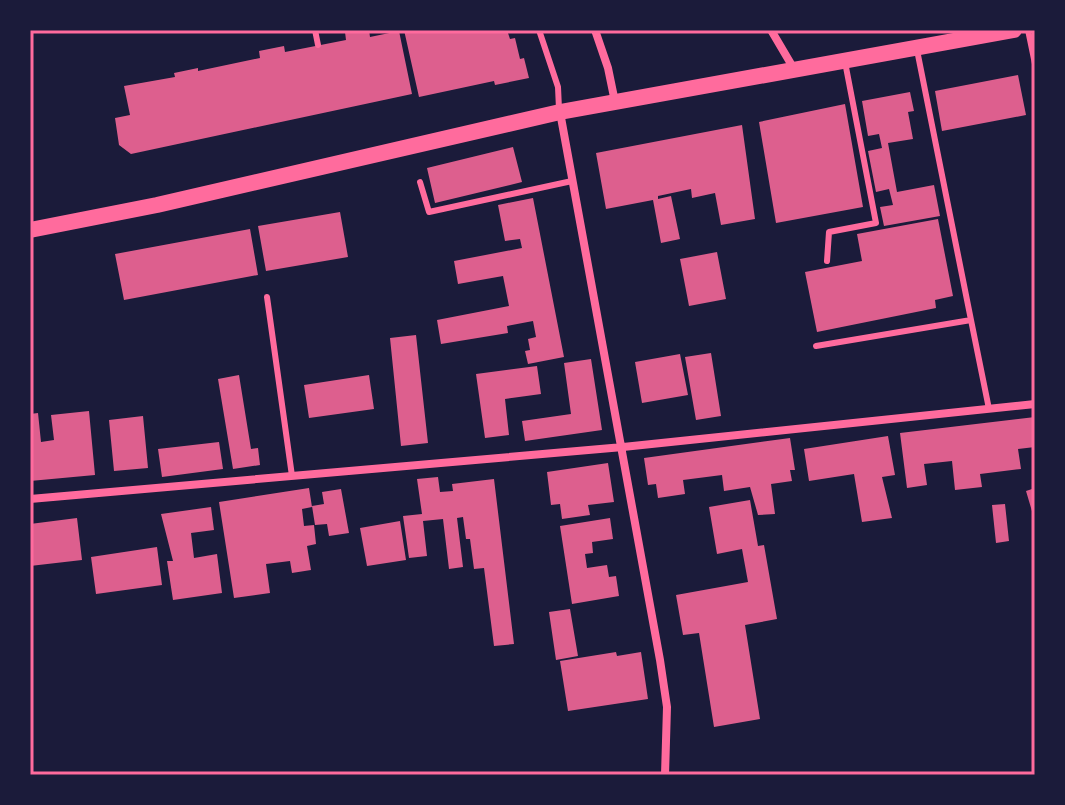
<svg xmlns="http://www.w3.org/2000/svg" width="1065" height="805" font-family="Cabin,sans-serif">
  <rect width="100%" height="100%" fill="#1b1b3a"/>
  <path fill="#dd5f8e" d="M356 30H369L370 37 399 31 412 94 131 154 119 145 115 118 130 115 124 86 175 77 174 73 198 68V71L260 58 259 51 284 46 285 52 346 40 345 32Z
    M404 30H507L510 39 515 38 520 59 524 58 529 78 495 85 494 81 419 97Z
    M1018 75 1026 115 942 131 935 91Z
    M910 92 914 111 908 112 913 139 888 143 897 192 934 185 940 216 884 226 880 207 893 205 889 189 876 192 868 151 882 148 879 134 868 136 862 101Z
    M845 104 863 207 776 223 759 122Z
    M742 125 755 219 721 225 715 193 692 198 691 189 658 196V199L671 196 680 239 661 243 653 200 606 209 596 153Z
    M513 147 522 182 435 203 427 168Z
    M533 198 564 357 528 364 525 351 530 350 528 339 536 337 533 321 507 326 508 333 441 344 437 320 509 306 503 276 458 284 454 261 522 248 520 239 505 241 498 205Z
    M340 212 348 257 266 271 258 226Z
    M938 219 953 296 935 300 936 308 817 332 805 272 862 261 857 234Z
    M250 229 258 275 124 300 115 254Z
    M717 252 726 299 689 306 680 259Z
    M416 335 428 443 401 446 390 338Z
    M711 353 721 416 696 420 685 357Z
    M680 354 688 395 642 403 635 362Z
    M591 359 602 430 525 441 522 421 571 414 564 363Z
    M537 366 541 394 505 399 509 435 485 438 476 374Z
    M239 375 251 449 258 448 260 465 233 469 218 379Z
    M369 375 374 409 309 418 304 385Z
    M89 411 95 475 30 481V414L38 413 41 442 54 440 51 415Z
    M143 416 148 468 114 471 109 420Z
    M1035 417V447L1018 449 1021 469 980 474 982 487 955 490 952 461 924 464 927 485 907 488 900 433Z
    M888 436 895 475 882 477 892 518 862 522 854 474 809 481 804 449Z
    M790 438 795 470H790L792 481 771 484 775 514 758 515 750 487 724 491 722 475 683 480 685 494 658 498 656 484 648 485 644 458Z
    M219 442 223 469 162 477 158 449Z
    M608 463 614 502 588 505 590 515 562 519 560 504 551 505 547 472Z
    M438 477 440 492 453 491 452 484 494 479 514 644 494 646 484 568 474 569 470 539H466L463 517 457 518 463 567 449 569 443 519 423 521 427 556 409 558 403 516 422 514 417 479Z
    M309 488 312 507 302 509 304 526 314 525 316 544 307 546 311 570 292 573 290 561 266 564 270 593 234 598 219 502Z
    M1035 488V518H1034L1026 491Z
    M341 489 349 533 329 536 327 524 315 525 312 506 324 504 322 492Z
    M750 500 758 546 764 545 777 619 745 625 760 719 714 727 699 633 683 635 676 595 748 582 742 549 717 554 709 507Z
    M1005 504 1009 541 996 543 992 505Z
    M211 507 214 530 191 533 194 558 217 554 222 593 173 600 167 561H173L161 514Z
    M77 518 82 560 30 566V524Z
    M610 518 613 539 592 542 593 553 585 554 587 568 607 565 609 577 616 576 619 596 572 604 560 526Z
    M400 521 406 560 367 566 360 528Z
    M157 547 162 585 96 594 91 557Z
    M570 609 578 656 556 660 549 612Z
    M616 652 617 656 641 652 648 699 568 711 560 661Z"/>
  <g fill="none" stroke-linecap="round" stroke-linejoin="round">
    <path stroke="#ff6b9d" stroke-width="6" d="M315 30 318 45
      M539 30 558 87 559 109
      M1028 30 1035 64
      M420 182 429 212 572 181
      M827 261 829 232 876 223 845 62
      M267 297 292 476
      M971 320 989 409
      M816 346 971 320 917 50"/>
    <path stroke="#ff6b9d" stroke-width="8" d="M595 30 608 68 615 102
      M771 30 794 69
      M560 112 660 660 667 707 665 775
      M30 499 623 447 1035 404"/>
    <path stroke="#ff6b9d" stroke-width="16" d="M30 230 157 205 560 112 1014 30"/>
  </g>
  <rect width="1065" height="805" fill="none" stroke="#1b1b3a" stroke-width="64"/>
  <rect x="32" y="32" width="1001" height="741" fill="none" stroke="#ff6b9d" stroke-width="3"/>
</svg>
